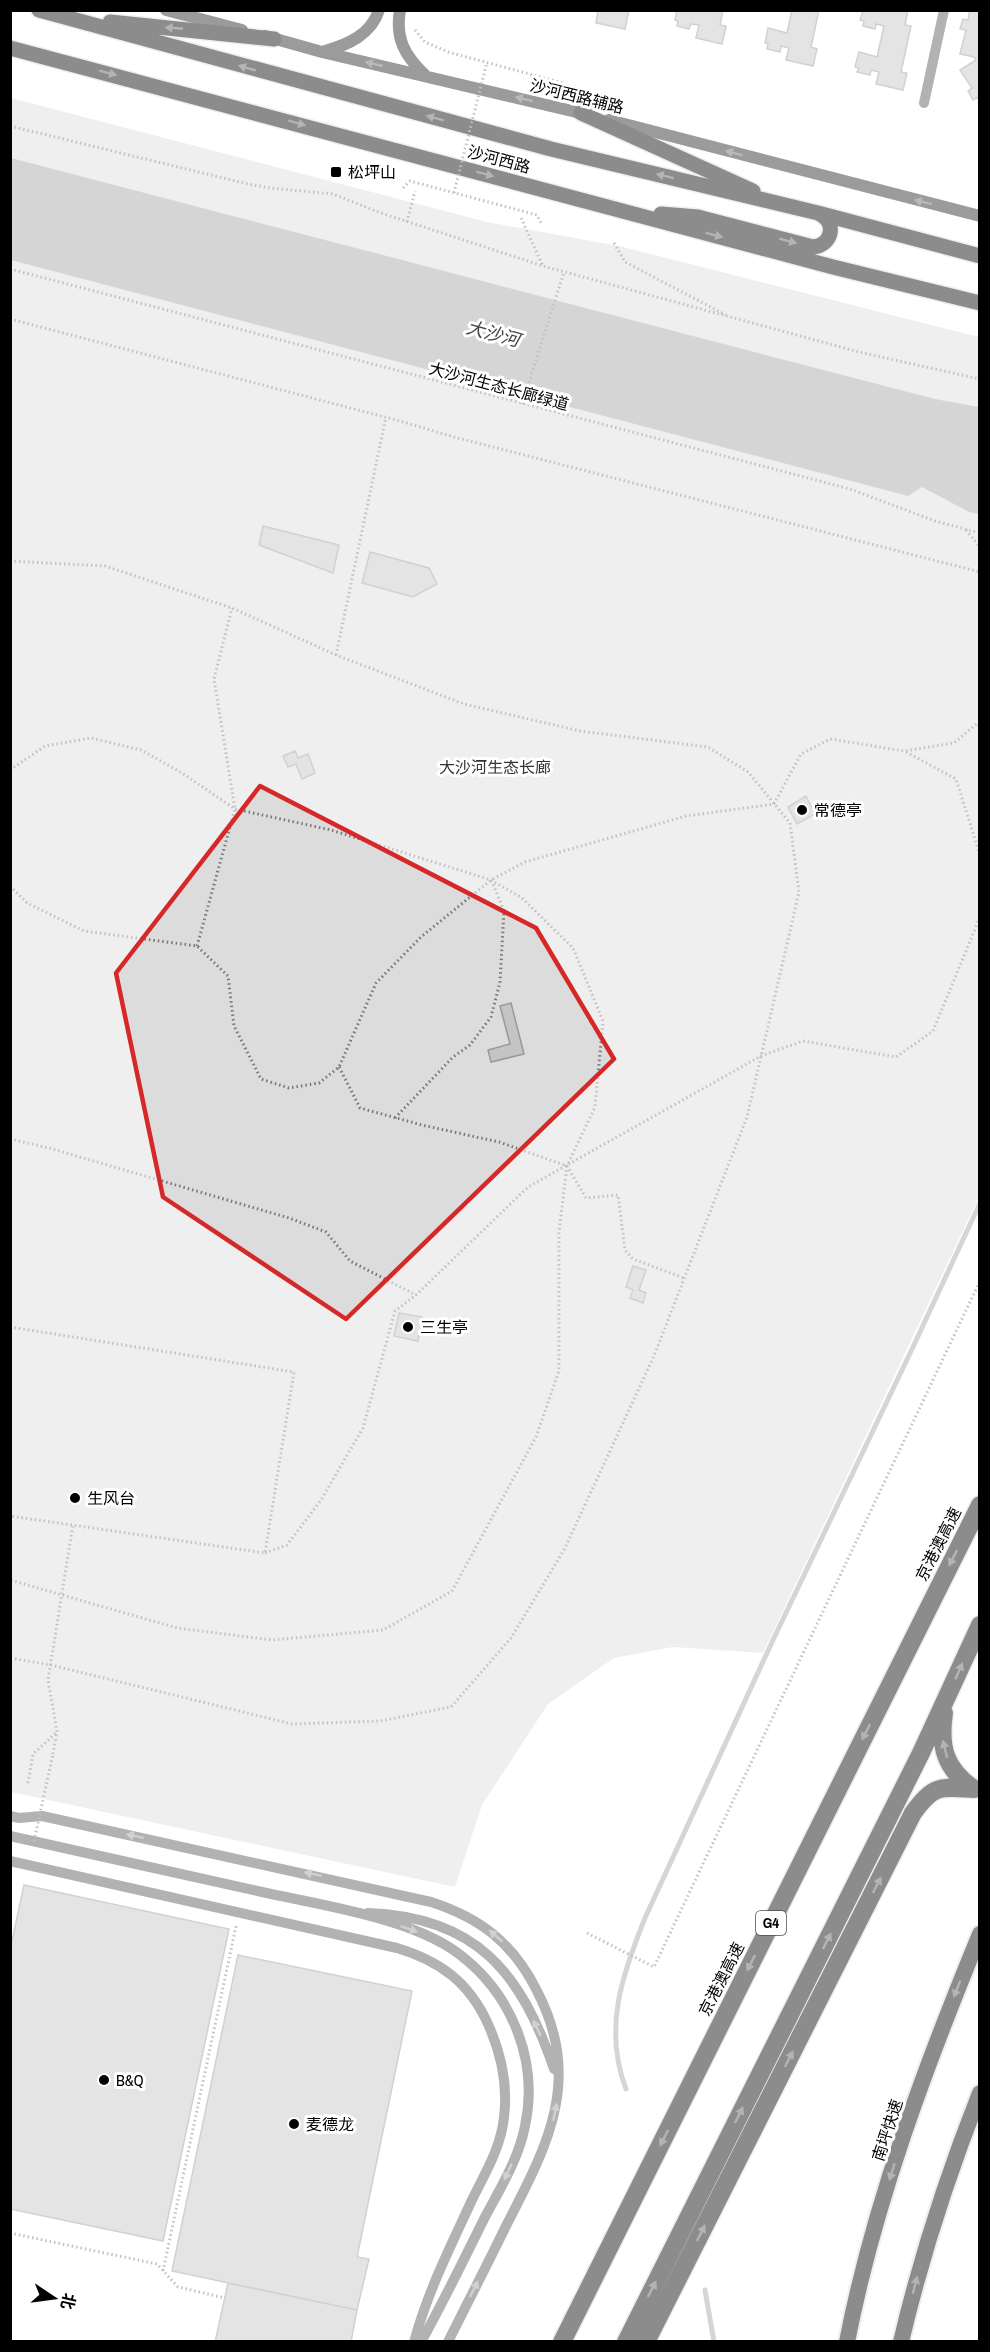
<svg xmlns="http://www.w3.org/2000/svg" width="990" height="2352" font-family="'Archivo Narrow','Noto Sans SC',sans-serif">
  <rect width="100%" height="100%" fill="#fff"/>
  <path fill="#dcdcdc" d="M11 98 487 222 619 246 979 337V1197L763 1653 673 1647 614 1658 548 1704 482 1805 455 1887 11 1792Z"/>
  <path fill="#a3a3a3" d="M11 158 935 399 979 407V514L969 512 922 487 908 496 11 260Z"/>
  <g fill="none" stroke-linecap="round" stroke-linejoin="round">
    <path stroke="#a3a3a3" stroke-width="5" d="M626 2089C603 2029 622 1975 645 1918L773 1640 913 1347 980 1203
      M705 2290 714 2342"/>
  </g>
  <path fill="#c4c4c4" stroke="#999" stroke-width="1.5" d="M598 10H629L625 29 596 23Z
    M677 10H723L720 25 726 26 722 44 696 38 699 25 691 24 689 29 677 26 678 21 675 20Z
    M792 10H819L811 47 817 49 813 66 786 60 789 48 781 46 780 52 767 49 768 43H765L768 28 787 33Z
    M863 10H908L905 25 911 26 901 72 907 73 903 90 876 84 879 72 871 70 870 75 857 72 859 68 855 67 859 52 877 57 884 26 876 24 875 29 863 26 864 21 860 20Z
    M970 10H980V100L978 97 973 100 968 91 972 88 960 70 976 60 974 57 960 54 966 30 960 29 963 19 968 20Z
    M263 526 339 545 333 573 259 545Z
    M370 552 429 568 437 584 413 597 362 583Z
    M295 751 298 758 308 754 315 773 302 779 296 764 288 767 283 756Z
    M806 796 815 814 797 824 788 807Z
    M511 1003 524 1054 491 1062 488 1050 510 1044 500 1006Z
    M633 1266 646 1270 639 1290 646 1293 643 1303 630 1298 633 1290 626 1287Z
    M399 1313 422 1317 418 1341 394 1336Z
    M24 1885 229 1929 163 2241 10 2209V1950Z
    M238 1955 412 1991 357 2257 369 2259 357 2310 172 2271Z
    M228 2283 357 2310 351 2342H215Z"/>
  <g fill="none" stroke-linecap="round" stroke-linejoin="round">
    <defs>
      <path id="primary" d="M39 10 551 149 818 213 980 256
        M110 22 274 39
        M10 48 833 267 980 303
        M581 113 753 191
        M661 214 698 217 813 247C832 245 837 223 820 214"/>
      <path id="trunk" d="M847 2342C874 2203 926 2065 980 1934
        M901 2342C921 2257 948 2174 980 2093"/>
      <path id="motorway" d="M944 1713C939 1747 945 1769 974 1789
        M562 2342 980 1505
        M626 2342 921 1753 980 1625
        M646 2342 913 1813C934 1784 940 1787 974 1789"/>
    </defs>
    <use href="#primary" stroke="#dbdbdb" stroke-width="18"/>
    <use href="#trunk" stroke="#dbdbdb" stroke-width="20"/>
    <use href="#motorway" stroke="#dbdbdb" stroke-width="21"/>
    <path stroke="#777" stroke-width="3" stroke-dasharray="1.5 3" stroke-linecap="butt" d="M415 30 425 42 448 52 563 83
      M10 126 248 184 270 188 333 194 381 213 543 266 859 352 980 379
      M403 188 410 181 537 215 541 223
      M521 218 543 266
      M407 222 415 191
      M614 243 625 262 726 315
      M10 269 850 489 935 521 980 533
      M10 319 400 421 454 437 980 572
      M522 404 564 272
      M966 530 980 547
      M10 561 105 566 232 608 336 655 464 704 580 731 708 747 748 772 790 823 799 892 747 1117 654 1356 564 1550 511 1638 451 1707 380 1721 292 1724 51 1665 10 1658
      M336 655 386 417
      M906 752 956 779 980 855
      M10 770 45 746 91 738 141 750 182 773 235 809 331 830 491 880 522 898 573 948 603 1021 595 1107 567 1166 559 1232V1371L536 1437 452 1591 383 1630 272 1640 177 1628 10 1580
      M10 886 27 903 84 931 197 946 228 976 234 1026 261 1079 289 1088 319 1083 339 1067 376 983 421 937 491 880 525 862 686 816 774 804 801 754 830 739 904 751 954 743 980 721
      M197 946 235 809 214 679 232 608
      M339 1067 360 1108 422 1125 499 1142 567 1166 586 1198 618 1195 625 1250 633 1259 684 1278
      M395 1118 453 1057 470 1045 491 1017 500 982 504 911 492 881
      M10 1139 49 1148 289 1218 326 1232 350 1261 416 1295
      M10 1327 294 1372 265 1553 10 1516
      M265 1553 287 1545 321 1500 363 1428 395 1311 416 1295 528 1187 761 1056 803 1041 896 1057 933 1031 980 917
      M53 1754 57 1731 48 1680 73 1525
      M28 1783 33 1754 56 1733
      M587 1933 654 1967 980 1281
      M10 2233 157 2264 178 2287 225 2298
      M163 2271 236 1926"/>
    <path stroke="#555" stroke-width="10" d="M924 103 944 10
      M10 1816 19 1818 42 1816 431 1902C480 1918 512 1942 536 1989 583 2078 549 2143 507 2224 488 2263 468 2302 448 2342
      M10 1836C94 1855 178 1873 262 1892 320 1905 412 1918 459 1954 512 1994 539 2061 525 2126 519 2158 500 2189 485 2217 464 2259 444 2301 421 2342
      M10 1861 397 1948C440 1961 469 1982 488 2024 501 2053 508 2085 504 2117 501 2148 484 2175 471 2202 449 2250 428 2291 414 2342
      M368 1913C476 1917 521 1972 554 2069"/>
    <path stroke="#222" stroke-width="12" d="M166 10 242 30
      M400 10C395 39 405 56 425 75
      M265 36 322 52 589 115
      M325 51C347 45 371 35 379 10
      M609 120 980 216"/>
    <use href="#primary" stroke="#000" stroke-width="15"/>
    <use href="#trunk" stroke="#000" stroke-width="16"/>
    <use href="#motorway" stroke="#000" stroke-width="18"/>
    <path stroke="#777" stroke-width="3" stroke-dasharray="1.5 3" stroke-linecap="butt" d="M454 193 487 62
      M34 1841 53 1754"/>
  </g>
  <defs><path id="oneway-solid" d="M-6-.8H1V-3.2L6.5 0L1 3.2V.8H-6Z" transform="scale(1.5)"/></defs>
  <g fill="#595959">
    <use href="#oneway-solid" transform="translate(174 28) rotate(-175)"/>
    <use href="#oneway-solid" transform="translate(247 68) rotate(-164)"/>
    <use href="#oneway-solid" transform="translate(108 73) rotate(15)"/>
    <use href="#oneway-solid" transform="translate(435 118) rotate(-165)"/>
    <use href="#oneway-solid" transform="translate(297 123) rotate(15)"/>
    <use href="#oneway-solid" transform="translate(485 174) rotate(15)"/>
    <use href="#oneway-solid" transform="translate(665 176) rotate(-166)"/>
    <use href="#oneway-solid" transform="translate(714 235) rotate(15)"/>
    <use href="#oneway-solid" transform="translate(788 241) rotate(15)"/>
    <use href="#oneway-solid" transform="translate(953 1558) rotate(117)"/>
    <use href="#oneway-solid" transform="translate(959 1671) rotate(-66)"/>
    <use href="#oneway-solid" transform="translate(866 1732) rotate(117)"/>
    <use href="#oneway-solid" transform="translate(945 1749) rotate(-104)"/>
    <use href="#oneway-solid" transform="translate(877 1885) rotate(-63)"/>
    <use href="#oneway-solid" transform="translate(827 1941) rotate(-63)"/>
    <use href="#oneway-solid" transform="translate(751 1963) rotate(117)"/>
    <use href="#oneway-solid" transform="translate(957 1989) rotate(112)"/>
    <use href="#oneway-solid" transform="translate(789 2059) rotate(-63)"/>
    <use href="#oneway-solid" transform="translate(739 2115) rotate(-63)"/>
    <use href="#oneway-solid" transform="translate(664 2138) rotate(117)"/>
    <use href="#oneway-solid" transform="translate(892 2172) rotate(107)"/>
    <use href="#oneway-solid" transform="translate(701 2233) rotate(-63)"/>
    <use href="#oneway-solid" transform="translate(915 2285) rotate(-76)"/>
    <use href="#oneway-solid" transform="translate(652 2289) rotate(-63)"/>
  </g>
  <g fill="#646464">
    <use href="#oneway-solid" transform="translate(374 64) rotate(-167)"/>
    <use href="#oneway-solid" transform="translate(524 99) rotate(-166)"/>
    <use href="#oneway-solid" transform="translate(734 153) rotate(-165)"/>
    <use href="#oneway-solid" transform="translate(923 202) rotate(-166)"/>
  </g>
  <g fill="#999">
    <use href="#oneway-solid" transform="translate(135 1836) rotate(-168)"/>
    <use href="#oneway-solid" transform="translate(313 1874) rotate(-168)"/>
    <use href="#oneway-solid" transform="translate(409 1929) rotate(19)"/>
    <use href="#oneway-solid" transform="translate(496 1936) rotate(-139)"/>
    <use href="#oneway-solid" transform="translate(537 2028) rotate(-116)"/>
    <use href="#oneway-solid" transform="translate(555 2112) rotate(-78)"/>
    <use href="#oneway-solid" transform="translate(508 2172) rotate(115)"/>
    <use href="#oneway-solid" transform="translate(474 2289) rotate(-63)"/>
  </g>
  <path d="M0 0H990V2352H0ZM260 786 536 928 614 1059 346 1319 163 1197 116 973Z" fill="#fff" fill-opacity=".55" fill-rule="evenodd"/>
  <path fill="none" stroke="#d62828" stroke-width="4.5" stroke-linejoin="round" d="M260 786 536 928 614 1059 346 1319 163 1197 116 973Z"/>
  <g fill="#000" stroke="#fff" stroke-width="2">
    <rect x="330" y="166" width="12" height="12" rx="3"/>
    <circle cx="802" cy="810" r="6"/>
    <circle cx="408" cy="1327" r="6"/>
    <circle cx="75" cy="1498" r="6"/>
    <circle cx="104" cy="2080" r="6"/>
    <circle cx="294" cy="2124" r="6"/>
  </g>
  <g text-anchor="middle" stroke-width="6" stroke-linejoin="round" paint-order="stroke">
    <rect fill="#fff" stroke="#4c4c4c" stroke-width="1.5" x="756" y="1911" width="30" height="24" rx="4.5"/>
    <g font-size="15" font-weight="bold" fill="#000">
      <text x="771" y="1928">G4</text>
    </g>
    <g font-size="16" fill="#000" stroke="#fff">
      <text transform="translate(577 96) rotate(14)" y="6">沙河西路辅路</text>
      <text transform="translate(499 159) rotate(15)" y="6">沙河西路</text>
      <text transform="translate(499 386) rotate(15)" y="6">大沙河生态长廊绿道</text>
      <text transform="translate(938 1544) rotate(-63)" y="6">京港澳高速</text>
      <text transform="translate(721 1979) rotate(-63)" y="6">京港澳高速</text>
      <text transform="translate(887 2130) rotate(-72)" y="6">南坪快速</text>
    </g>
    <g font-size="16" fill="#000" stroke="#fff" text-anchor="start">
      <text x="348" y="178">松坪山</text>
      <text x="814" y="816">常德亭</text>
      <text x="420" y="1333">三生亭</text>
      <text x="87" y="1504">生风台</text>
      <text x="116" y="2086">B&amp;Q</text>
      <text x="306" y="2130">麦德龙</text>
    </g>
    <g font-size="16" fill="#333" stroke="#fff">
      <text x="495" y="773">大沙河生态长廊</text>
    </g>
    <g font-size="18" font-style="italic" fill="#444" stroke="#fff">
      <text transform="translate(493 334) rotate(15)" y="6">大沙河</text>
    </g>
  </g>
  <rect width="990" height="2352" fill="none" stroke="#000000" stroke-width="24"/>
  <g transform="translate(54 2298) rotate(103)" stroke="#ffffff" stroke-width="4.5" paint-order="stroke">
  <path d="M0-4.5L10 22L0 15L-10 22Z" fill="#000000"/>
  <text y="-9" font-size="16" font-weight="bold" text-anchor="middle" fill="#000000">北</text>
  </g>
</svg>
